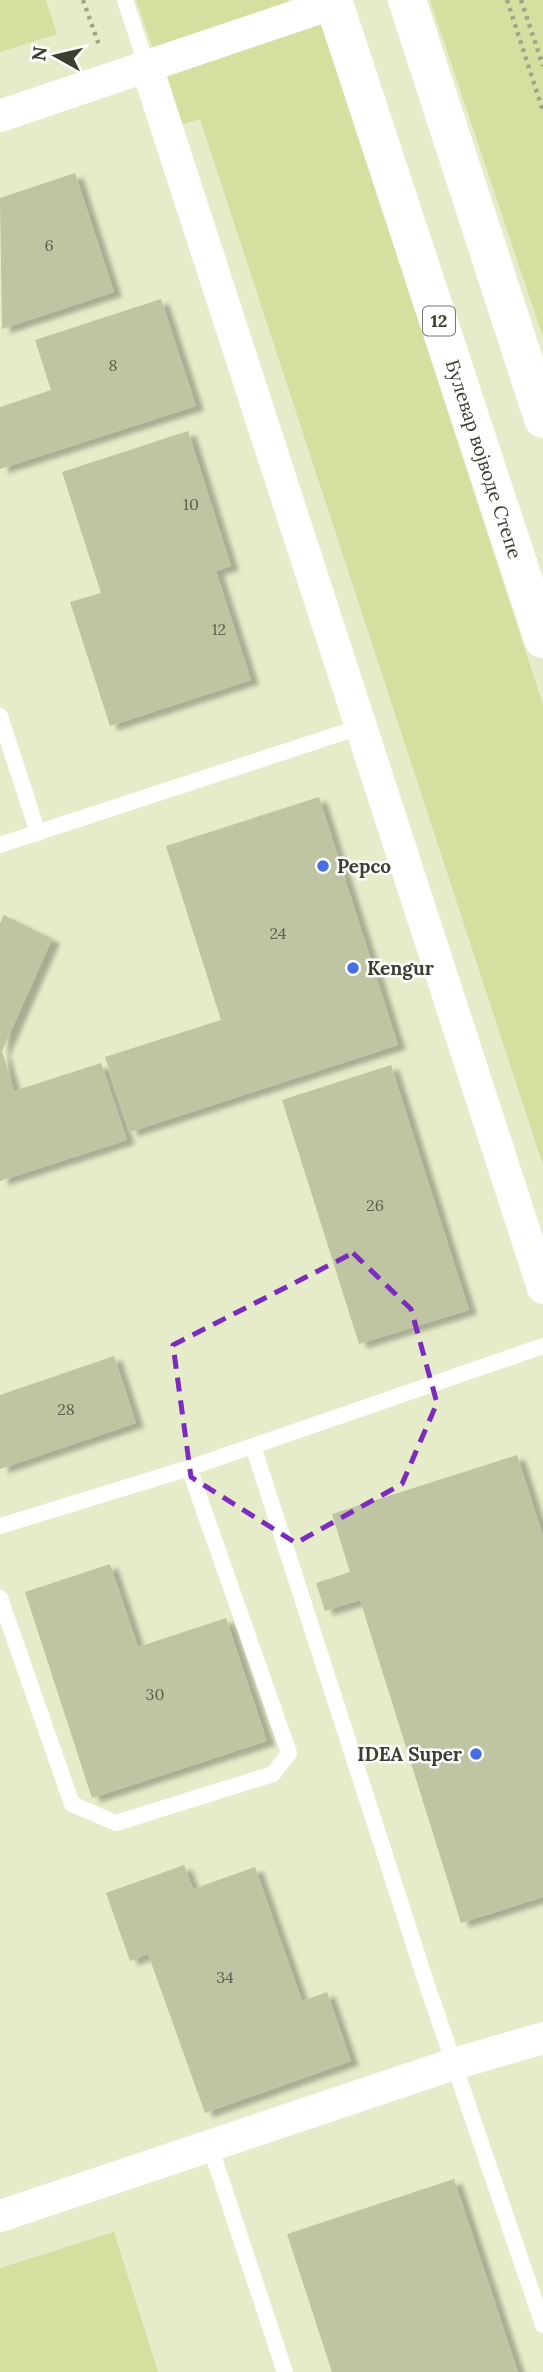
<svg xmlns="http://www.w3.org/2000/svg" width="543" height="2372" font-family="Lora,serif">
  <defs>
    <filter id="shadow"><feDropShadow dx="8" dy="4.5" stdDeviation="2" flood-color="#0004"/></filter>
  </defs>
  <rect width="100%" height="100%" fill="#e6ebc9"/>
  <path fill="#d6dea0" d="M0 0H46L57 34 0 52Z
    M136 0H288L287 3 153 49Z
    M430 0H543V337Z
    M321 22 543 705V1165L200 119 177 126 161 75Z
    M114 2232 158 2372H0V2268Z"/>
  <path fill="#bfc4a3" filter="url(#shadow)" d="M75 173 114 292 2 329 0 198Z
    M161 299 196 406 0 469V407L51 390 35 340Z
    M188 431 231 566 216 571 251 680 110 726 70 602 101 593 62 472Z
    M319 797 398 1045 130 1132 105 1057 221 1020 166 846Z
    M4 915 52 939 2 1051 14 1091 101 1063 127 1140 0 1181V923Z
    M391 1065 469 1310 359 1344 282 1100Z
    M114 1356 136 1423 0 1469V1395Z
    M517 1455 543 1536V1897L461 1923 360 1600 325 1611 316 1583 350 1572 332 1514Z
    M110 1564 138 1647 226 1618 267 1741 92 1798 25 1592Z
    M184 1865 193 1889 255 1867 302 2001 327 1992 351 2061 205 2113 148 1954 130 1961 106 1893Z
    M454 2179 518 2372H332L287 2234Z"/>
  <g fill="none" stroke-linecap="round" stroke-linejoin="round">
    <path stroke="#a0a38a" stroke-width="4.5" stroke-dasharray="3.5 5" stroke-linecap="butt" d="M83 0 99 45
      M507 0 543 111
      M521 0 543 66"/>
    <path stroke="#fff" stroke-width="16" d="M125 0 147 67
      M0 716 38 833
      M0 845 360 727
      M253 1446 425 1979 543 2325
      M0 1526 189 1468 543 1346
      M0 1598 72 1804 116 1823 273 1774 289 1753 189 1468
      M210 2146 285 2372"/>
    <path stroke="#fff" stroke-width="32" d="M147 67 543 1288
      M0 116 334 3
      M0 2216 454 2064 543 2038"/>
    <path stroke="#fff" stroke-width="38" d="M333 0 543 639
      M407 0 543 419"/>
  </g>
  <path fill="none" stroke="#7b2cbf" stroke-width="5" stroke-dasharray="14 9" stroke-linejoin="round" d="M353 1253 411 1309 437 1403 402 1484 296 1543 191 1477 173 1345Z"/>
  <g fill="#486fe2" stroke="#fff" stroke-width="2.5">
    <circle cx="323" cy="866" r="7"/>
    <circle cx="353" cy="968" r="7"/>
    <circle cx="476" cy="1754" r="7"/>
  </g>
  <g text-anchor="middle" stroke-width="5" stroke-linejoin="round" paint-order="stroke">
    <g font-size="16" fill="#5d604d">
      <text x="49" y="251">6</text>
      <text x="113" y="371">8</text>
      <text x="191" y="510">10</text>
      <text x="219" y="635">12</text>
      <text x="278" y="939">24</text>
      <text x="375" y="1211">26</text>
      <text x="66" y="1415">28</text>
      <text x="155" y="1700">30</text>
      <text x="225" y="1983">34</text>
    </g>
    <rect fill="#fff" stroke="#76786e" stroke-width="2" x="423" y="306.5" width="32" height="29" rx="5"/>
    <g font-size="18" font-weight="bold" fill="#3c3e30">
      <text x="439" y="327">12</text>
    </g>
    <g font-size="19" fill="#3c3e30" stroke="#fff">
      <text transform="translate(484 459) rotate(72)" y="7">Булевар војводе Степе</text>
    </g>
    <g font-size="19" font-weight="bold" fill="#3c3e30" stroke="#fff" text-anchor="start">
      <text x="337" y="873">Pepco</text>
      <text x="367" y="975">Kengur</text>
      <text x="462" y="1761" text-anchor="end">IDEA Super</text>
    </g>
  </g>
  <g transform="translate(56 56) rotate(278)" stroke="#ffffff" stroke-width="5" paint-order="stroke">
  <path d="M0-5L12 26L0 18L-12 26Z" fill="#3c3e30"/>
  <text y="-10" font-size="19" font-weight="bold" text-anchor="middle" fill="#3c3e30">N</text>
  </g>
</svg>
